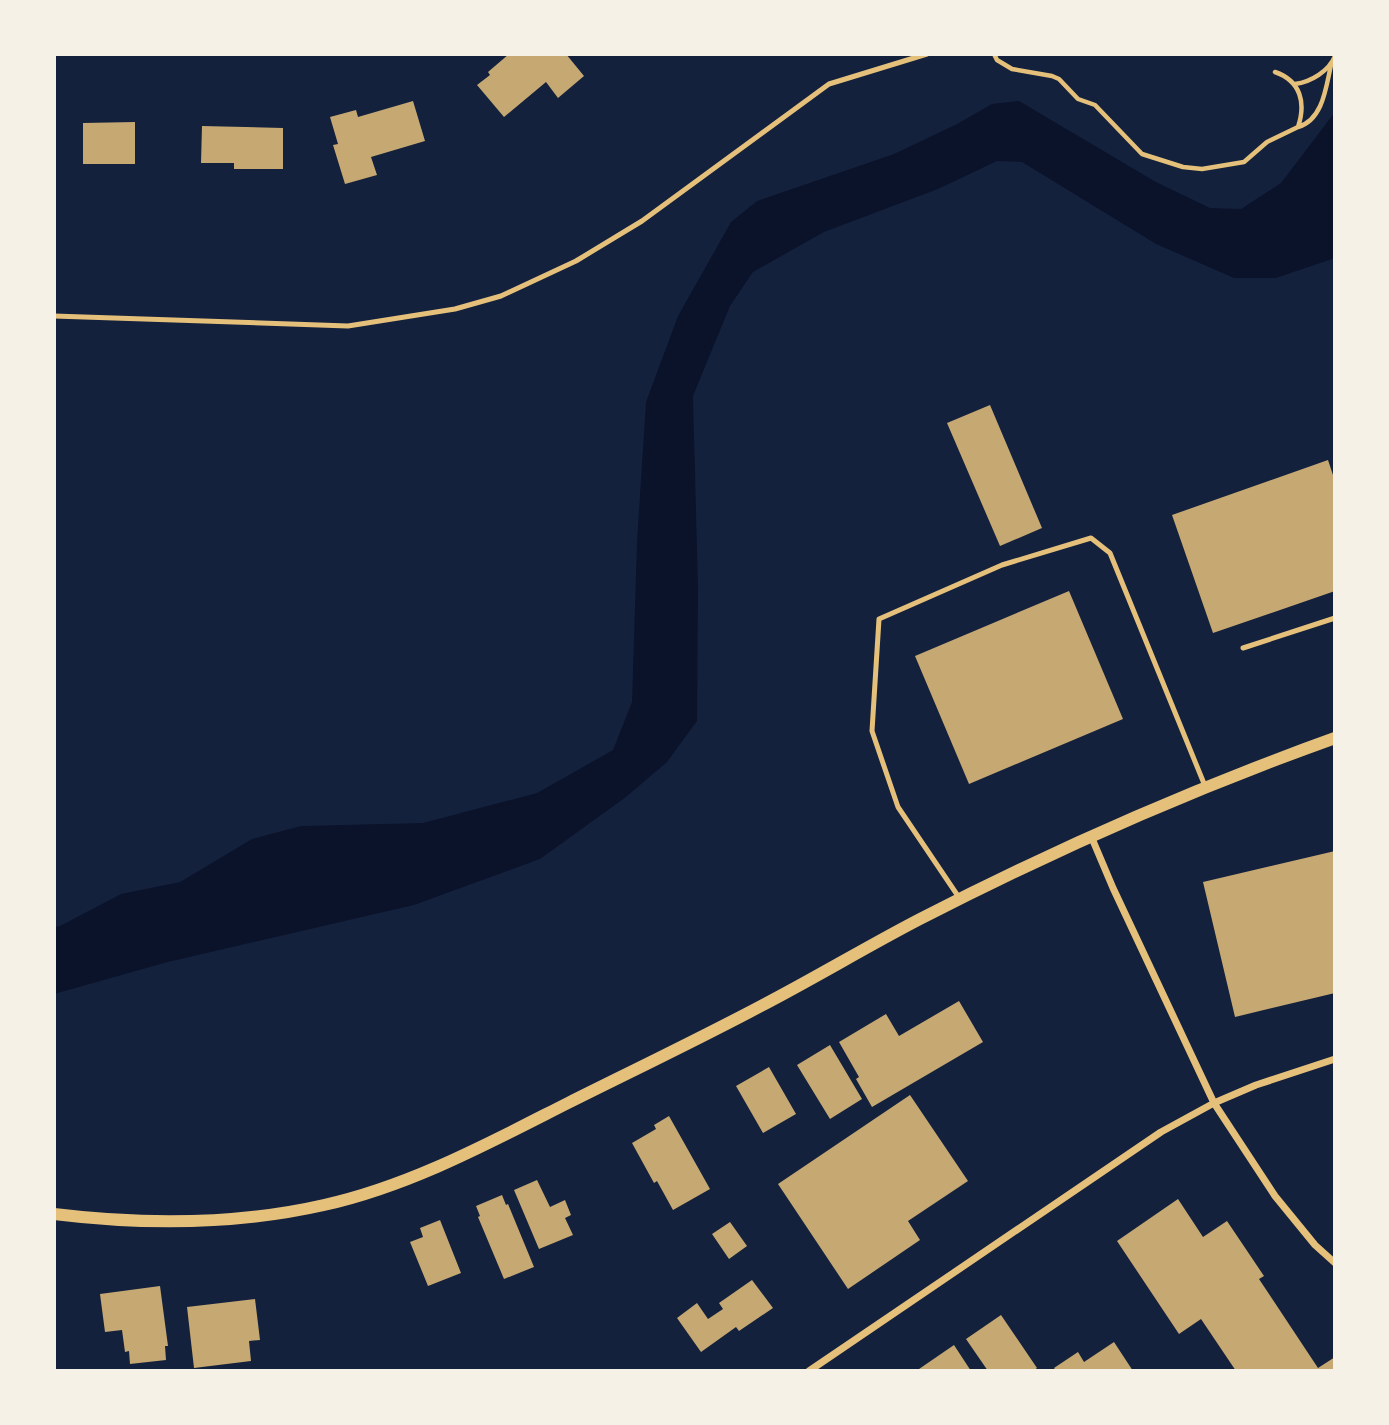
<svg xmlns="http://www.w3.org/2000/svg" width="1389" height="1425" font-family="'Fira Sans',sans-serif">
  <rect width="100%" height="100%" fill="#14213d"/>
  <path fill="#0b132b" d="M1019 101 1156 182 1210 208 1241 209 1281 183 1335 112V258L1276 278H1234L1156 244 1022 162 997 161 938 189 824 232 753 272 730 306 693 396 698 587 697 721 667 762 626 797 540 859 414 905 168 962 54 994V927L60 926 121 894 180 882 252 839 301 826 423 823 537 793 613 750 632 702 637 541 646 402 678 316 731 222 757 201 894 154 957 124 992 104Z"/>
  <path fill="#c6a872" d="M509 54H566L584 76 558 98 546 82 504 117 477 85 490 75 488 72Z
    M413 101 425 141 371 157 377 175 345 184 333 145 338 144 330 117 356 110 358 117Z
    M135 122V164H83V123Z
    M202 126 283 128V169H234V163H201Z
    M990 405 1042 528 1000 546 947 423Z
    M1328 460 1335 481V591L1213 633 1172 515Z
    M1069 591 1123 719 969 784 915 656Z
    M1335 851V993L1235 1017 1203 882Z
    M959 1001 983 1042 872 1107 856 1079 859 1077 839 1042 886 1014 899 1036Z
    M830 1045 862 1099 830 1119 797 1065Z
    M769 1067 796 1114 763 1133 736 1086Z
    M910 1095 968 1181 908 1221 920 1240 848 1289 778 1184Z
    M669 1116 710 1189 673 1210 657 1181 654 1183 632 1143 656 1129 654 1125Z
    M537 1180 550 1207 565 1200 571 1215 565 1218 573 1235 539 1249 514 1190Z
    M502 1195 506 1205 508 1204 534 1267 504 1279 478 1217 480 1216 476 1206Z
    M1178 1199 1203 1237 1227 1221 1264 1276 1259 1279 1318 1368 1335 1357V1371H1236L1201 1319 1179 1334 1117 1241Z
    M440 1220 461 1273 428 1286 410 1242 423 1237 420 1228Z
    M730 1222 747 1246 729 1259 712 1234Z
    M752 1280 773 1308 739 1331 736 1327 701 1352 677 1318 697 1303 708 1319 723 1309 719 1303Z
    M160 1286 168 1346H165L166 1360 130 1364 129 1351 125 1352 122 1330 105 1332 100 1294Z
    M255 1299 260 1340 249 1341 251 1361 194 1368 187 1307Z
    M1001 1315 1037 1368 1033 1371H988L966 1339Z
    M1114 1342 1133 1371H1056L1054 1368 1078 1352 1084 1362Z
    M954 1345 971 1371H920L919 1369Z"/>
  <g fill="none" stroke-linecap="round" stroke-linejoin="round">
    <path stroke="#e5c07b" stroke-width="4.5" d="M994 54 997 60 1012 69 1052 76 1059 79 1078 99 1095 105 1142 154 1183 167 1202 169 1244 162 1267 142 1298 127C1306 103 1301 81 1275 72
      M1295 84C1311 82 1329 71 1335 56
      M1298 127C1323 120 1326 87 1331 65"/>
    <path stroke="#e5c07b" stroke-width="5" d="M54 316 348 326 455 309 501 296 576 261 642 221 829 84 927 54
      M1243 648 1335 618
      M960 899 898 807 872 731 879 619 1002 565 1091 538 1110 553 1205 786"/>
    <path stroke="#e5c07b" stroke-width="7" d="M1091 836 1113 888 1214 1103 1275 1196 1315 1245 1335 1263
      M809 1371 1161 1132 1214 1103 1256 1085 1335 1059"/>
    <path stroke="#e5c07b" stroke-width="12" d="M54 1214C144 1225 236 1225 324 1205 410 1186 491 1142 568 1103 632 1071 697 1040 761 1006 815 978 866 947 920 919 1054 850 1193 789 1335 738"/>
  </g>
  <rect width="1389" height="1425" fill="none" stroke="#f6f1e7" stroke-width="112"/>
</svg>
